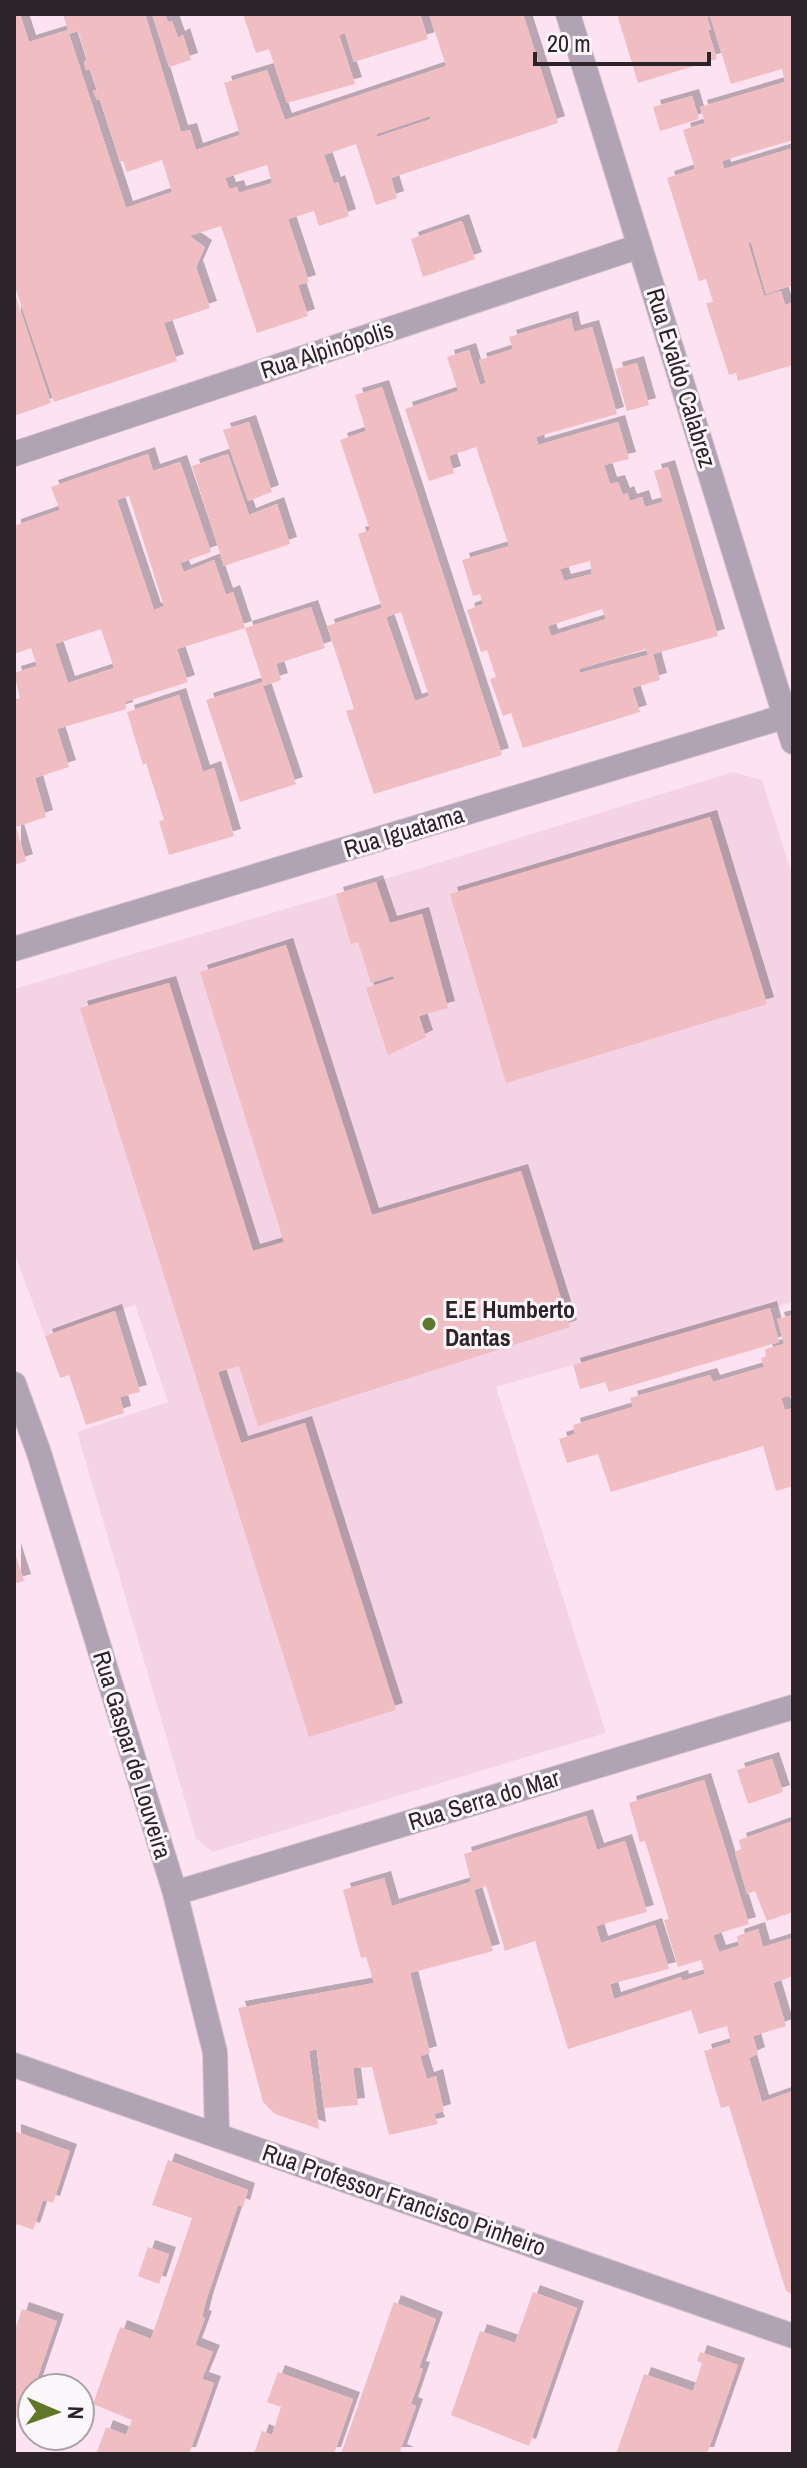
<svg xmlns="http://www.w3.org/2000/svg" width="807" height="2468" font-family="'Archivo Narrow',sans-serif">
  <defs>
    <filter id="shadow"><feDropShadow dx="7" dy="-7" stdDeviation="0" flood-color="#0004"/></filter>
  </defs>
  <rect width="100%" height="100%" fill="#fde3f1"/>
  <path fill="#f4d3e5" d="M733 772 762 780 793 877V1302L496 1387 606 1733 212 1852 196 1838 77 1432 168 1402 135 1305 45 1336 14 1252V989L340 893Z"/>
  <path fill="#efbdc2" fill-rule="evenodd" filter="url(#shadow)" d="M14 14H20L29 42 68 30 63 14H145L181 132 190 130 196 150 240 135 224 83 267 70 285 120 446 66 429 14H523L558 123 391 178 397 198 376 205 356 144 324 155 334 184 338 182 349 216 319 226 314 211 288 219 309 282 298 285 308 316 257 333 221 226 189 236 205 247 196 267 210 308 164 323 177 361 54 402 14 284ZM78 31 87 60 84 62 86 70 90 69 97 90 93 91 97 100 100 99 120 162 123 161 127 172 162 160 172 192 126 208 69 34ZM430 116 431 119 377 137 376 134ZM267 165 272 183 239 193 237 187 229 189 225 178Z
    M152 14H165L168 22 172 21 178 38 183 35 191 60 169 67Z
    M243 14H420L428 39 354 62 345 33 339 35 355 84 287 103 269 49 256 53Z
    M617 14H793V140L722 161 724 169 793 148V285L766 294 751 242 748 243 764 296 781 291 785 305 793 302V365L738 381 736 373 729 375 706 303 713 302 706 279 699 281 667 178 695 169 683 130 705 123 700 107 785 82 782 69 731 84 710 16 707 17 711 30H708L717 59 638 83Z
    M692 96 699 119 660 131 653 107Z
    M462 221 475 259 423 277 411 239Z
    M14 291 51 403 14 416Z
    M571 318 574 332 592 327 617 414 536 437 538 445 618 422 629 459 604 465 610 484 618 482 623 495 627 493 630 501 642 497 645 507 663 502 654 471 668 467 718 636 653 654 660 680 632 688 640 712 523 748 511 713 503 716 490 679 496 677 487 650 481 652 467 610 483 604 480 594 473 596 462 560 509 546 476 447 449 456 454 473 429 481 405 409 458 391 447 357 469 350 480 385 486 383 479 360 513 349 509 337ZM590 561 592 574 564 581 560 569ZM602 609 606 619 551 636 548 626ZM646 649 648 655 580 673 579 669Z
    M637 363 649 405 627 411 615 369Z
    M382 387 502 755 374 794 346 711 354 709 327 626 382 608 358 534 370 530 340 440 366 431 355 395ZM401 612 429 696 415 701 386 617Z
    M249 422 272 492 248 501 223 430Z
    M148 454 153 471 180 462 211 552 180 563 184 572 214 560 226 595 233 592 245 628 177 649 188 682 125 702 126 709 57 729 69 767 35 778 46 817 16 827 26 861 14 865V700L20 698 14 673 37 666 31 648 14 654V526L60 510 51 487ZM129 496 164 606 154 610 117 500ZM101 629 114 668 68 683 55 644Z
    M228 454 249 515 277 504 290 544 224 566 192 466Z
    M311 607 325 648 276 664 281 680 263 686 296 784 240 802 206 700 263 682 245 628Z
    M179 695 203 772 214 768 234 836 169 855 159 821 164 820 146 763 143 765 127 712Z
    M710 817 767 1004 506 1083 450 894Z
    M376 882 390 923 422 914 448 1008 419 1016 426 1037 388 1055 366 988 394 979 393 976 371 983 358 942 351 944 336 894Z
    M286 945 372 1215 521 1171 570 1327 258 1426 239 1366 218 1372 241 1443 305 1423 396 1710 309 1737 80 1008 169 983 253 1251 284 1242 200 972Z
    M770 1308 779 1342 609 1392 605 1382 580 1389 573 1365Z
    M115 1311 140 1392 120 1397 124 1413 86 1425 69 1375 60 1378 45 1336Z
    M793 1315V1395L781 1398 785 1410 793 1408V1486L776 1491 763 1446 611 1492 598 1454 567 1463 559 1439 575 1434 573 1425 633 1407 630 1398 710 1375 713 1382 764 1367 761 1358 766 1356 765 1349 784 1344 777 1319Z
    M14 1550 24 1581 14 1584Z
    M772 1759 783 1792 748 1804 737 1770Z
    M704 1780 749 1924 713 1935 719 1952 739 1946 737 1936 758 1929 763 1947 792 1938 793 1941V1976L773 1983 786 2026 753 2036 758 2054 749 2058 762 2102 793 2091V2294L786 2291 729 2106 721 2108 704 2051 731 2043 727 2026 699 2034 691 2010 568 2049 535 1941 505 1951 486 1886 474 1890 493 1951 410 1973 430 2053 420 2056 427 2079 436 2076 444 2111 434 2114 438 2124 389 2135 372 2067 353 2068 358 2105 324 2108 317 2049 309 2051 319 2129 275 2114 263 2102 238 2008 374 1983 366 1957 361 1958 343 1890 384 1878 392 1906 471 1882 464 1854 586 1816 597 1850 625 1841 647 1912 596 1926 601 1943 655 1925 669 1969 610 1984 614 1999 681 1977 682 1981 705 1974 701 1960 678 1967 664 1920 669 1919 645 1841 640 1842 629 1803Z
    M793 1821V1912L767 1921 755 1891 747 1894 735 1852 741 1849 739 1840Z
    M14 2131 70 2151 53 2203 43 2200 33 2230 17 2224 14 2231Z
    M168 2160 248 2190 243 2207 238 2205 206 2301 202 2317 205 2318 195 2345 213 2352 202 2379 214 2383 189 2454H103L97 2452 106 2427 126 2435 132 2420 93 2404 120 2327 151 2339 192 2218 152 2205Z
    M148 2247 169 2254 159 2284 138 2276Z
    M533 2292 577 2308 529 2446 451 2415 480 2331 515 2343Z
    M394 2302 436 2319 419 2368 423 2369 411 2404 416 2406 400 2451 407 2454H341Z
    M22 2309 57 2321 34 2388H32L23 2419 14 2416V2333Z
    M700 2352 738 2365 707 2454H616L644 2374 693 2391 702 2363 697 2361Z
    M278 2372 353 2399 334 2454H254L262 2431 272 2435 281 2407 267 2402Z"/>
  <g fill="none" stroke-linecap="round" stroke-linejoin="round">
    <defs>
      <path id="minor" d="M568 14 793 742
        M14 454 640 246
        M14 949 793 714
        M14 1384 39 1453 175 1893 215 2052 217 2134
        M175 1893 793 1707
        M14 2065 793 2336"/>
    </defs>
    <use href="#minor" stroke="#d8c1cd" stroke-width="26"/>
    <use href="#minor" stroke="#b0a4b4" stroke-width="24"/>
  </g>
  <circle fill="#607628" stroke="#fcf7fa" stroke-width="3" cx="429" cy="1324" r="8"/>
  <g text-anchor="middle" stroke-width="6" stroke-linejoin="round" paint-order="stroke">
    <g font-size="24" fill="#2d2429" stroke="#fcf7fa">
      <text transform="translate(327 350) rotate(-18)" y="8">Rua Alpinópolis</text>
      <text transform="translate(681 378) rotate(73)" y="8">Rua Evaldo Calabrez</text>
      <text transform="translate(404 832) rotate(-17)" y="8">Rua Iguatama</text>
      <text transform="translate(132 1755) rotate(73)" y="8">Rua Gaspar de Louveira</text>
      <text transform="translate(484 1800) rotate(-17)" y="8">Rua Serra do Mar</text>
      <text transform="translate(404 2200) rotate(19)" y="8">Rua Professor Francisco Pinheiro</text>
    </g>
    <g font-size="24" font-weight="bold" fill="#2d2429" stroke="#fcf7fa" text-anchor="start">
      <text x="445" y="1318">E.E Humberto<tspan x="445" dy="28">Dantas</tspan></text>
    </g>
  </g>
  <rect width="807" height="2468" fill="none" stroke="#2d2429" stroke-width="32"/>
  <g transform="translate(56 2412) rotate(92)"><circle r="38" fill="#fcf7fa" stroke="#a9a3a6" stroke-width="2"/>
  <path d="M0-6L14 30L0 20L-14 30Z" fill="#607628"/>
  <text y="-12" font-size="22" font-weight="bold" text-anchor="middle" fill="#2d2429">N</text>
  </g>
  <path d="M535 52v12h174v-12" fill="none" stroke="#2d2429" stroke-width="4"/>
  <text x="547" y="52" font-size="24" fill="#2d2429" stroke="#fcf7fa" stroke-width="6" paint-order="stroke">20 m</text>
</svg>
